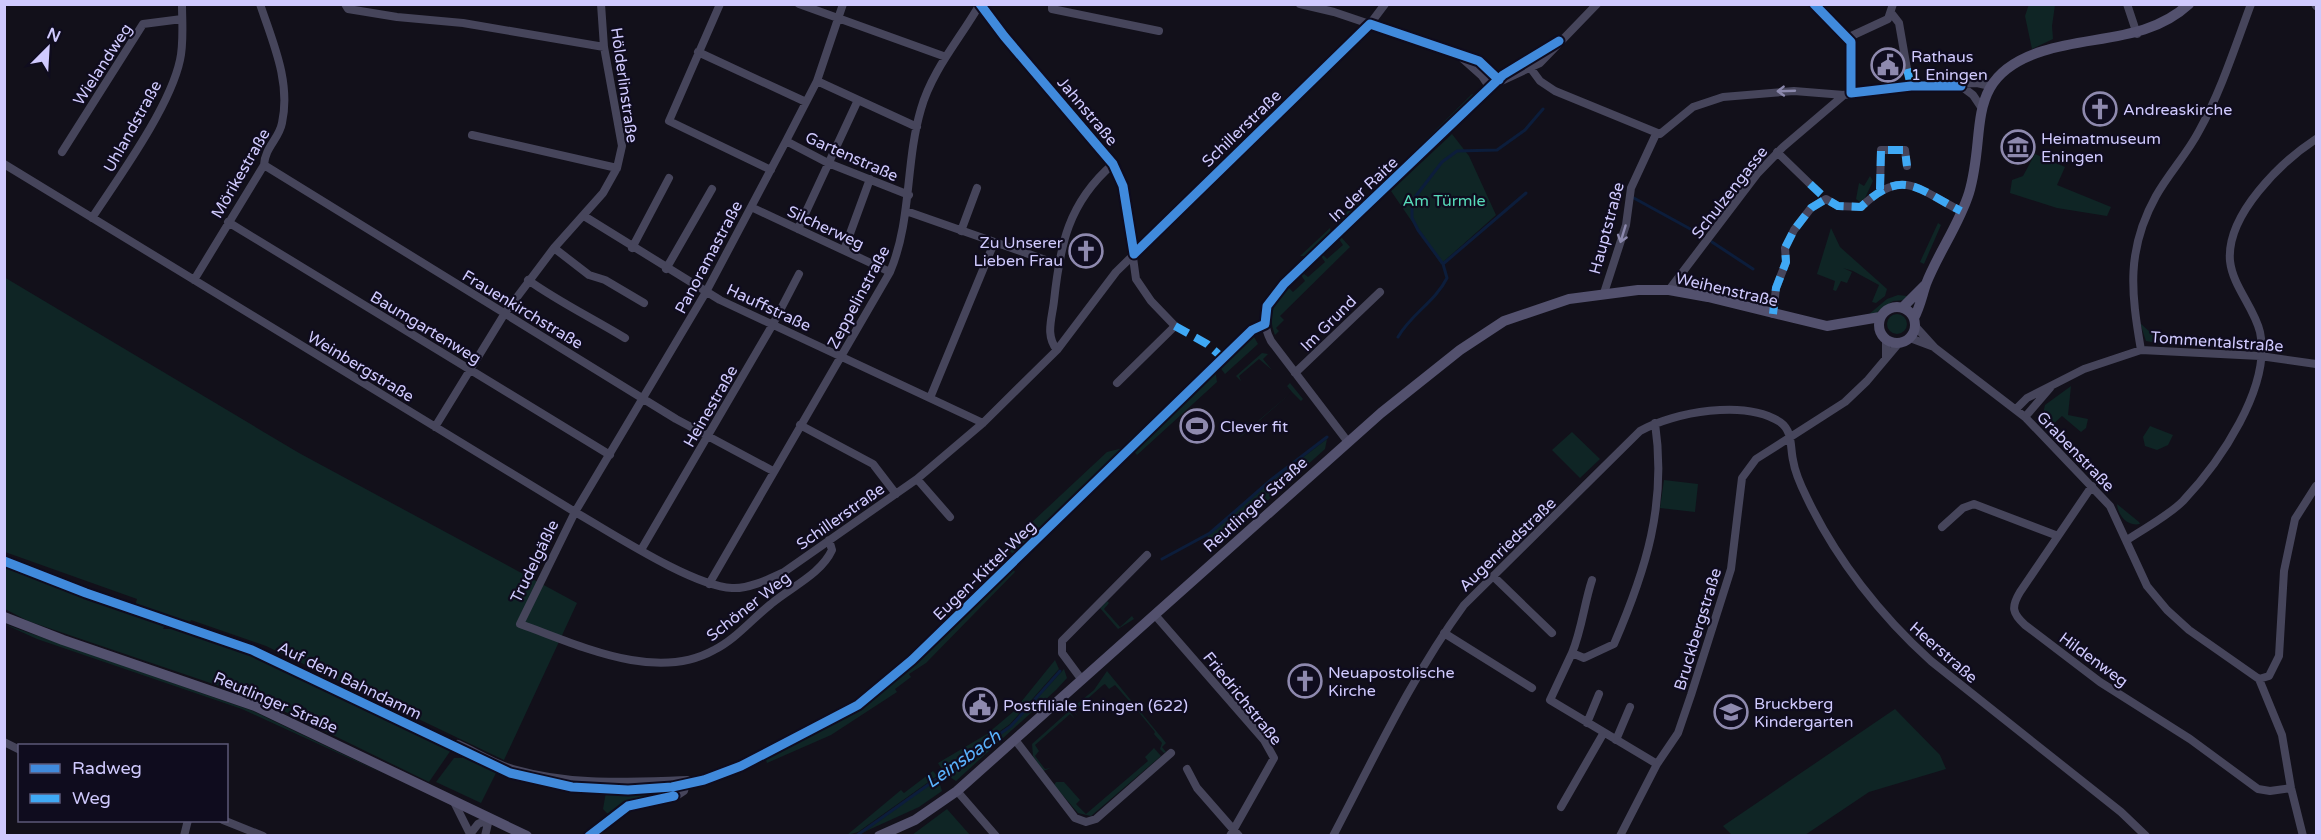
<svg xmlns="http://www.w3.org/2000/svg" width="2321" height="840" font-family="'Varela Round',sans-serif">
  <rect width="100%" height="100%" fill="#12101a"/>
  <path fill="#0f2525" d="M2029 4 2055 5 2052 26 2053 39 2032 49 2025 16Z
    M1472 94 1475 95 1416 153 1414 151Z
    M1452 134 1469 156 1496 215 1441 264 1391 191Z
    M2035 154 2065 167 2057 185 2111 207 2107 216 2057 208 2010 193 2012 180 2023 176Z
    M1870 176 1873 181 1865 198 1860 202 1856 199 1859 183 1864 186Z
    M1365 195V199L1341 223H1335Z
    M1938 223 1941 225 1924 264 1920 262Z
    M1330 228 1331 233 1306 256H1300Z
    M1831 228 1840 247 1887 289 1885 296 1876 303 1872 302 1879 285 1853 271 1843 268 1852 272 1847 283 1841 281 1836 291 1833 290 1835 281 1817 274Z
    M1341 237 1350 247 1280 316 1284 320 1276 328 1279 331 1275 335C1267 315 1274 302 1288 287L1293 292 1305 281 1301 275 1303 273 1308 277 1325 262 1321 256 1323 255 1327 259 1343 245 1339 239Z
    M4 277 299 453 577 603 504 760 266 646 191 620 189 624 135 606 137 599 5 552Z
    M1898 295 1907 296 1906 300 1893 301 1876 313 1868 315 1887 299Z
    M1887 324a10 10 0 1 1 20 0a10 10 0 1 1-20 0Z
    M2140 323 2163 344 2146 341Z
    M1253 335 1258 344 1225 374 1219 366Z
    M1262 353 1268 354 1263 359 1272 370 1259 359 1239 376 1241 381 1236 376Z
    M1218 359 945 628 911 659 908 657 1015 556 1010 551 1019 543 1015 538 1107 452 1127 447 1129 440Z
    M1215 369 1217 382 1137 455 1133 450Z
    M1290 383 1303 399 1301 401 1292 392 1237 440 1247 430 1243 425 1247 422 1251 427 1292 392 1287 386Z
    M2071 386 2068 415 2088 419 2086 428 2081 432 2062 416 2047 430 2041 422 2045 405Z
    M2150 426 2173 435 2168 445 2157 450 2145 446 2143 437Z
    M1572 432 1600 459 1580 478 1552 450Z
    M1327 439 1325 449 1216 547 1207 536 1273 480Z
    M1664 480 1698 484 1695 512 1660 508Z
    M2117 504 2139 522 2140 524C2127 527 2118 515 2117 504Z
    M5 565 100 602 177 626 164 627 163 629H183L230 645 353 700 451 750 429 782 263 701 28 621 5 609Z
    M1012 567 1015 572 926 663 909 674 911 677 895 689 897 692 831 735 767 763 765 757 863 703 919 656Z
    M1107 601 1109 603 1104 609 1120 627 1132 616 1134 619 1118 629 1100 608Z
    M4 624 253 711 386 775 242 709 37 639Z
    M1055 660 1059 669 1010 724 943 771 938 763 987 734 1013 712Z
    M1064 669 1067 678 1056 690 956 781 945 774 1012 726Z
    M1107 671 1166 743 1162 747 1166 752 1164 753 1160 749 1162 743 1154 734 1155 732 1137 710 1130 714 1135 709 1131 703 1124 708 1130 702 1115 685 1109 689 1105 684 1103 685 1074 711 1078 716 1071 709 1094 690Z
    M1895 709 1940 755 1946 769 1869 792 1805 835H1732L1723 826Z
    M1069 711 1075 719 1070 714 1035 745 1039 751 1035 756 1045 769 1051 768 1043 771 1033 756 1032 744Z
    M1154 748 1161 756 1091 816 1078 813 1054 785 1056 782H1064L1080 800 1076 804 1086 814 1148 761 1145 757Z
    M464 754 498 769 481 803 436 782 454 758H462Z
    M933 771 937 776 858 832 847 835 901 790 904 793Z
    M938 778 942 791 919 807 864 832Z
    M678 788 673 794 633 800 609 815 603 809 606 792 625 793Z
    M947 809 970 835H912Z"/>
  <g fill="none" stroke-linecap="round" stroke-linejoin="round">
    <path stroke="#0c1d3b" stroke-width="3" d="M1632 197 1703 236
      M1712 242 1753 269
      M1443 264 1526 193
      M1398 337C1411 314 1435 302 1447 278L1443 264 1418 230 1412 218V201L1442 162 1457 151 1497 150 1525 130 1543 109
      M1162 559 1210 533 1272 479 1327 437
      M856 836 1011 726 1060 671"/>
    <path stroke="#46455b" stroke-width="8" d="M345 4 348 9 397 17 463 23 604 47
      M720 4 669 121 771 170
      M799 4 946 57
      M1052 4V9L1159 31
      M1300 4 1334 12 1479 61 1500 81
      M1814 4 1851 42V93
      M2127 4 2137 34
      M2315 4 2316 6
      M979 6 1113 164 1123 186 1136 279 1151 301 1175 326 1117 383
      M1892 14 1899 23 1907 69
      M1847 38 1888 19 1893 4
      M698 52 806 102
      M1463 59 1482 76 1490 88
      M1526 62 1540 81 1555 91 1660 134 1693 107 1723 97 1794 91 1844 95 1911 86 1977 83 1990 86
      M817 81 917 127
      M1499 82 1540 63 1597 4
      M1961 86 1973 95 1981 107
      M472 135 617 168
      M786 141 828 163 909 195
      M62 152 143 24 182 19
      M1777 152 1810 184
      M4 164 575 512C612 533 692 586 732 588 749 589 769 579 784 572L917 479 983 423 1057 350 1116 272 1370 24 1385 4
      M264 165 676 419 773 471
      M1880 189 1881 150H1905L1907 166
      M751 207 890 272
      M906 211 1057 264
      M584 216 720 300 983 423
      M92 218C119 177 170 107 180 60 184 43 182 22 182 4
      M228 222 610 455
      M798 229 858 100
      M961 231 977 188
      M554 248 589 275 605 280 644 303
      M632 248 669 178
      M844 250 870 179
      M666 269 712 189
      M194 280 264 165C265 147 279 139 282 123 291 82 273 43 260 4
      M528 280C559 302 592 318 625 338
      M1669 290 1757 174 1783 147 1844 95
      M1604 293 1626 225 1631 188 1656 134
      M1773 314 1776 288 1786 262 1785 248 1794 230 1811 208 1826 199 1838 206 1861 207C1903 167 1917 189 1961 211
      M1915 326 1935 348 2025 417 2110 506 2147 586 2167 610 2189 630 2259 679 2282 735 2291 788 2303 836
      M1910 338 1934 347
      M1057 350C1045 335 1052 319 1054 301 1060 245 1068 203 1113 164
      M2141 350C2131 292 2126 250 2156 196 2169 173 2187 154 2199 131 2221 91 2235 47 2251 4
      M1886 358V339
      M1224 359 1255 327 1265 324
      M1295 373 1380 292
      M930 398 994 243
      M2016 409 2027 398 2084 369 2141 350 2260 356 2316 364
      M2025 417 2050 388
      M1655 423C1667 504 1646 570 1614 644L1584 658 1572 653 1550 700 1657 764
      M800 425 873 464 896 494
      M435 427 505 313 554 248 603 193 617 168 622 146 604 47 601 4
      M1348 442 1271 341C1260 321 1266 304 1280 288L1503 75 1559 41
      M917 479 950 517
      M2092 486 2020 592C2011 607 2012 613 2025 625L2100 682 2190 739 2258 789 2270 791 2291 788
      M1942 527 1963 508 1974 504 2058 536
      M829 540 832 550C821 574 791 587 771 604 752 619 736 639 714 650 655 683 577 644 520 624L575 512 706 292 786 141 817 81 843 4
      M2127 540C2145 528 2168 516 2183 501 2219 463 2272 387 2260 332 2254 307 2233 287 2230 261 2226 215 2281 162 2316 139
      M641 550 773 324 799 274
      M1493 576 1552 633
      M709 584 890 272C912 220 905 163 921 109 932 70 960 39 980 4
      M1155 615 1264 740 1274 758 1230 836
      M1444 633 1532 688
      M1572 653C1582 629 1584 604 1592 580
      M2259 679 2269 676 2279 656 2284 571 2295 519 2316 486
      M1082 680 1062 653V641L1147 555
      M1587 723 1599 694
      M1616 740 1630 707
      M1016 741 1075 818 1086 822 1096 819 1171 753
      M4 742 20 750
      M458 744C476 752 494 764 513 769 574 786 626 782 687 780L684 791 678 795 628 806 589 836
      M1187 769 1197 788 1239 836
      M957 791 996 836
      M454 802 471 836
      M1561 807 1603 734
      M223 820 263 836
      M471 833 478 824 489 819
      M184 836 188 820
      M485 836 489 819
      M1333 836C1374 758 1412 676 1464 605L1640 431C1674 412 1745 399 1780 422 1793 431 1790 447 1793 460 1795 473 1801 486 1807 498 1836 559 1881 616 1931 661L2121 812 2146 836
      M1620 836 1657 764 1678 733 1691 695 1731 569 1742 478 1756 459 1845 402 1867 381 1899 343"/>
    <path stroke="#53516e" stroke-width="10" d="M1879 325a18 18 0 1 1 36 0a18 18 0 1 1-36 0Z
      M1903 307 1925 285
      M1914 318C1920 307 1922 296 1926 284 1938 253 1959 225 1969 193 1988 130 1961 77 2043 51 2093 35 2148 42 2189 4
      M4 617 63 640 255 706 527 836
      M879 836 915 820 957 791 1381 413 1460 350 1504 321 1569 299 1638 290H1669L1708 297 1827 326 1880 317"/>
    <path stroke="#3fa9f5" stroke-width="8" stroke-dasharray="15 8" stroke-linecap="butt" d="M1907 69 1911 86
      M1810 184 1826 199
      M1880 189 1881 150H1905L1907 166
      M1773 314 1776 288 1786 262 1785 248 1794 230 1811 208 1826 199 1838 206 1861 207C1903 167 1917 189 1961 211
      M1175 326 1207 344 1224 359"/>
    <defs>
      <path id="cycleway" d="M980 4 1004 36 1113 164 1123 186 1134 254
        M1814 4 1851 42V93L1911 86H1961
        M1134 254 1370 24 1479 61 1499 80
        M4 561 86 593 252 650 510 773 572 787 628 790 672 787 704 780 741 766 858 705 912 660 1252 330 1265 324 1267 306 1284 284 1503 75 1559 41
        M589 836 628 806 674 796"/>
    </defs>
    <use href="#cycleway" stroke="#0f0c1e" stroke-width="13"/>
    <use href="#cycleway" stroke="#408adc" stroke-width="9"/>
  </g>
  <defs><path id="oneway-shaft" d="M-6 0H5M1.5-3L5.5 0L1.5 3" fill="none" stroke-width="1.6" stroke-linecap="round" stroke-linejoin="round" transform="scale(1.5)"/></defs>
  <g stroke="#8b88ac">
    <use href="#oneway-shaft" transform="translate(1786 91) rotate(178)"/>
    <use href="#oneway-shaft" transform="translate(1623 234) rotate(107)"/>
  </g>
  <defs>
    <symbol id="civic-ring" viewBox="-11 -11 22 22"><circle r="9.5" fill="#0f0c1e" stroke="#8e89ae" stroke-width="1.5"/><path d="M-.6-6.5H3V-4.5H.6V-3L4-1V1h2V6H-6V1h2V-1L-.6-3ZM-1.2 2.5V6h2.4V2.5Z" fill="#8e89ae"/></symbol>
    <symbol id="church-ring" viewBox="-11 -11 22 22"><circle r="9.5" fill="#0f0c1e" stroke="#8e89ae" stroke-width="1.5"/><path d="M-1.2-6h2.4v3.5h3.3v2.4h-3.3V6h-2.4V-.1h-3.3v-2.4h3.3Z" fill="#8e89ae"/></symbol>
    <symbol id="museum-ring" viewBox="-11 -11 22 22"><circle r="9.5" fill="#0f0c1e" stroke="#8e89ae" stroke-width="1.5"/><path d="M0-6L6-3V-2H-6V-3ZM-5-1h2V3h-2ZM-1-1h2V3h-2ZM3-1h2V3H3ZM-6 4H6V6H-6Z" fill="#8e89ae"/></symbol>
    <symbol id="stadium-ring" viewBox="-11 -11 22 22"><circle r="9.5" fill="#0f0c1e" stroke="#8e89ae" stroke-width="1.5"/><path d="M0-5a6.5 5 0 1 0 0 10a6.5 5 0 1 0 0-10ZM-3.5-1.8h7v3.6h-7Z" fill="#8e89ae"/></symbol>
    <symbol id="school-ring" viewBox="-11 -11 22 22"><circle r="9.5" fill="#0f0c1e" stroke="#8e89ae" stroke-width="1.5"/><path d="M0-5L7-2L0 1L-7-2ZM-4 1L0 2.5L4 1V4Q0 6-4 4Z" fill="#8e89ae"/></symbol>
  </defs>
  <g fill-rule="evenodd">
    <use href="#civic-ring" x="1869" y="46" width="38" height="38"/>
    <use href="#church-ring" x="2081" y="90" width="38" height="38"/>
    <use href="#museum-ring" x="1999" y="128" width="38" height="38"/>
    <use href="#church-ring" x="1067" y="232" width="38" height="38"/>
    <use href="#stadium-ring" x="1178" y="407" width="38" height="38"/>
    <use href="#church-ring" x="1286" y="662" width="38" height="38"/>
    <use href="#civic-ring" x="961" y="686" width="38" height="38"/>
    <use href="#school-ring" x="1712" y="693" width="38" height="38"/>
  </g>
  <g text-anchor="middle" stroke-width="4.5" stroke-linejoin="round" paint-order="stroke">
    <g font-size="16" fill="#d0cafe" stroke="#0f0c1e" text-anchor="start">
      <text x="1911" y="62">Rathaus<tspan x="1911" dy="18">1 Eningen</tspan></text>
      <text x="2123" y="115">Andreaskirche</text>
      <text x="2041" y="144">Heimatmuseum<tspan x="2041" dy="18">Eningen</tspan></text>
      <text x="1063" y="248" text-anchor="end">Zu Unserer<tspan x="1063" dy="18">Lieben Frau</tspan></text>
      <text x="1220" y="432">Clever fit</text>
      <text x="1328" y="678">Neuapostolische<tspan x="1328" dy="18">Kirche</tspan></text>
      <text x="1754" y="709">Bruckberg<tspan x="1754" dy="18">Kindergarten</tspan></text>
      <text x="1003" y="711">Postfiliale Eningen (622)</text>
    </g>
    <g font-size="16" fill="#d0cafe" stroke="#0f0c1e">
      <text transform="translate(102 64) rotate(-57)" y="6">Wielandweg</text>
      <text transform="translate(625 85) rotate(82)" y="6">Hölderlinstraße</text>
      <text transform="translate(1088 111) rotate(50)" y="6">Jahnstraße</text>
      <text transform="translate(132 126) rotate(-61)" y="6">Uhlandstraße</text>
      <text transform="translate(1241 128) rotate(-44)" y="6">Schillerstraße</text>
      <text transform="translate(852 156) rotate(24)" y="6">Gartenstraße</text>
      <text transform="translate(240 173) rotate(-60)" y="6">Mörikestraße</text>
      <text transform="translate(1363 189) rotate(-43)" y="6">In der Raite</text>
      <text transform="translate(1729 192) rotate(-52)" y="6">Schulzengasse</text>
      <text transform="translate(826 227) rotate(25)" y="6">Silcherweg</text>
      <text transform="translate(1606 228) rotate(-75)" y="6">Hauptstraße</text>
      <text transform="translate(708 257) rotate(-62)" y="6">Panoramastraße</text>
      <text transform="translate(1727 289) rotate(13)" y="6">Weihenstraße</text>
      <text transform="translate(858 297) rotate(-62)" y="6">Zeppelinstraße</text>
      <text transform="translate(769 307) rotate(25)" y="6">Hauffstraße</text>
      <text transform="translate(523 309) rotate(31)" y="6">Frauenkirchstraße</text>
      <text transform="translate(1328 323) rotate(-45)" y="6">Im Grund</text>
      <text transform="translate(426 327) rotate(31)" y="6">Baumgartenweg</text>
      <text transform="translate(2217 341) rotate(4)" y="6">Tommentalstraße</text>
      <text transform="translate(361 366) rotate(31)" y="6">Weinbergstraße</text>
      <text transform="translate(710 406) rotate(-60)" y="6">Heinestraße</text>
      <text transform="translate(2076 451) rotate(46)" y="6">Grabenstraße</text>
      <text transform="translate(1255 504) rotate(-42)" y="6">Reutlinger Straße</text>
      <text transform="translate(840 516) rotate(-35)" y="6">Schillerstraße</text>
      <text transform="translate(1507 544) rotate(-44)" y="6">Augenriedstraße</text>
      <text transform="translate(534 561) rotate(-64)" y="6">Trudelgäßle</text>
      <text transform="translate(984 570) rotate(-44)" y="6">Eugen-Kittel-Weg</text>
      <text transform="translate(748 606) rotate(-38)" y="6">Schöner Weg</text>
      <text transform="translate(1697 629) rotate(-73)" y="6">Bruckbergstraße</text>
      <text transform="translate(1944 652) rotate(41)" y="6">Heerstraße</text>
      <text transform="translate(2094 659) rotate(36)" y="6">Hildenweg</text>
      <text transform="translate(350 680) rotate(26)" y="6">Auf dem Bahndamm</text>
      <text transform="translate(1243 698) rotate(51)" y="6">Friedrichstraße</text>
      <text transform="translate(276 702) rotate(23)" y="6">Reutlinger Straße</text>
    </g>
    <g font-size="16" fill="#58ddbb" stroke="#0f0c1e">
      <text x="1444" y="206">Am Türmle</text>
    </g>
    <g font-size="18" font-style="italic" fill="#59b2fd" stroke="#0f0c1e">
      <text transform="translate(963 759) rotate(-35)" y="6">Leinsbach</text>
    </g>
  </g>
  <rect width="2321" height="840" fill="none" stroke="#d0cafe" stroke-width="12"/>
  <rect x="18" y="744" width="210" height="78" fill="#0f0c1e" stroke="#5c5878" stroke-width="1.5"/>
  <rect x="30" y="764" width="30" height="9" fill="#408adc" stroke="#5c5878" stroke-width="1.5"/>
  <text x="72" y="774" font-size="18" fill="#d0cafe">Radweg</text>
  <rect x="30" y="794" width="30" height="9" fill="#3fa9f5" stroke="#5c5878" stroke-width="1.5"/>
  <text x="72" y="804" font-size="18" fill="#d0cafe">Weg</text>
  <g transform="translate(48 48) rotate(24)" stroke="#0f0c1e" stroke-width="4.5" paint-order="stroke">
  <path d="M0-4.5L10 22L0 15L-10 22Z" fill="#d0cafe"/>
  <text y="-9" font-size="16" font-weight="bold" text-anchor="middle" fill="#d0cafe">N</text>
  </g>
</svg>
